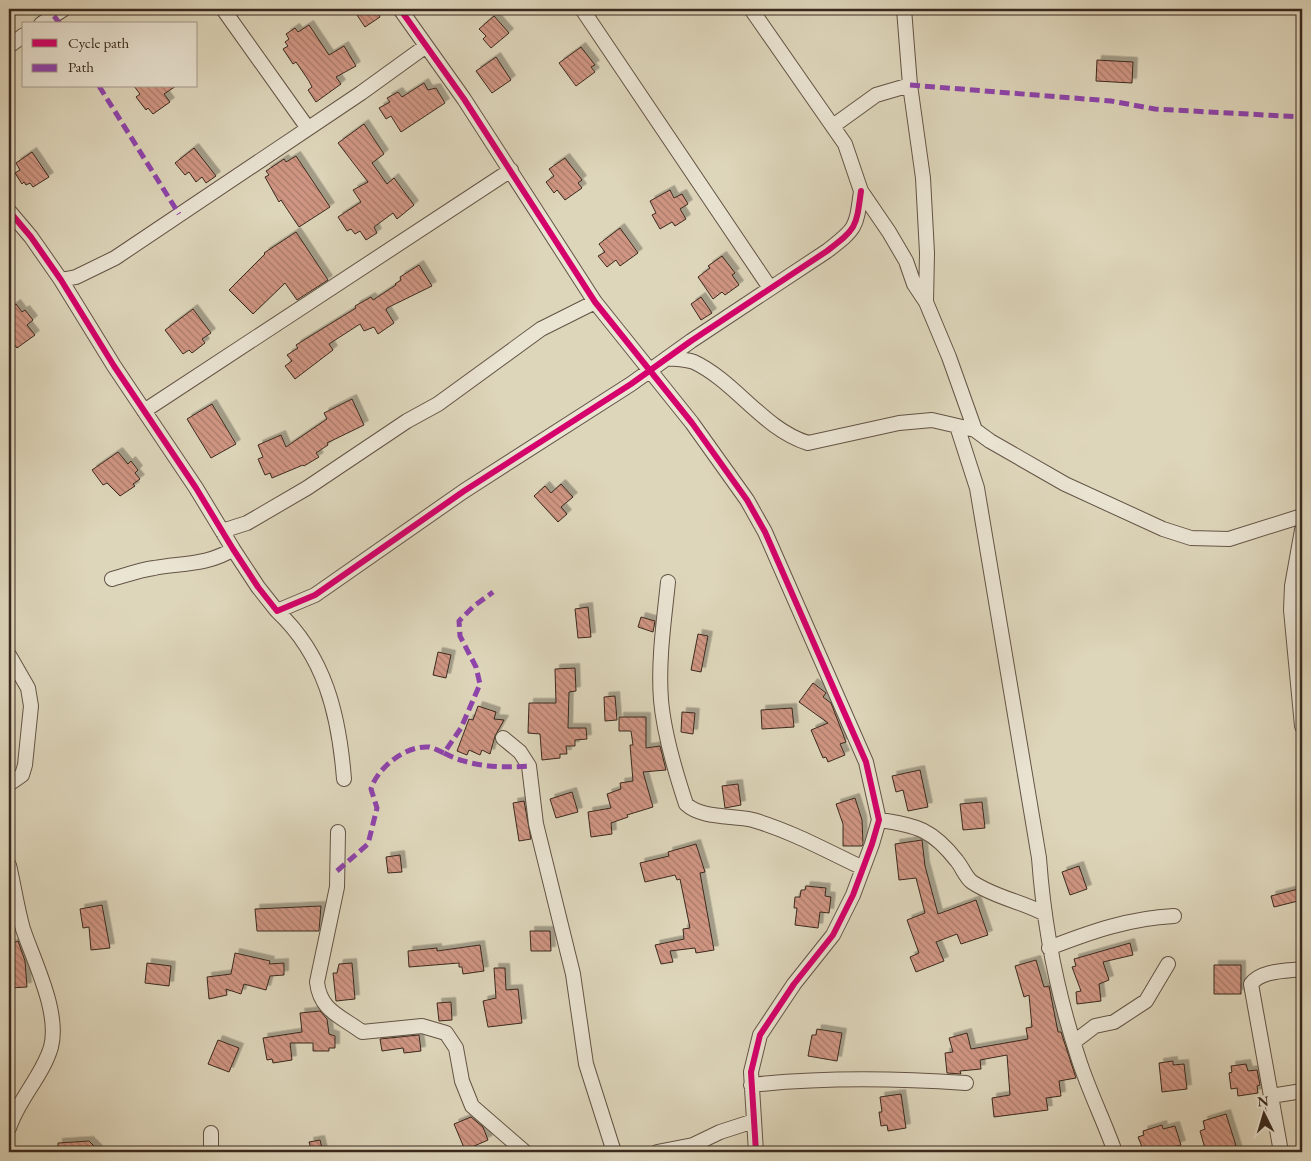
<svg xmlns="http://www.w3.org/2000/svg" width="1311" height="1161" font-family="'EB Garamond',serif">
  <defs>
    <pattern id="building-back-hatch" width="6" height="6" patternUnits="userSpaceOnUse" patternTransform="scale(1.25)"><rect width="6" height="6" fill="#d09683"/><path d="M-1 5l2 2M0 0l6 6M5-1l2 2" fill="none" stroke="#aa7a6b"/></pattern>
    <filter id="shadow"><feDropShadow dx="4.5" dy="-4.5" stdDeviation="0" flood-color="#0004"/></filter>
  </defs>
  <rect width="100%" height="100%" fill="#ded6bb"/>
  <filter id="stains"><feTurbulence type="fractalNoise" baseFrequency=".004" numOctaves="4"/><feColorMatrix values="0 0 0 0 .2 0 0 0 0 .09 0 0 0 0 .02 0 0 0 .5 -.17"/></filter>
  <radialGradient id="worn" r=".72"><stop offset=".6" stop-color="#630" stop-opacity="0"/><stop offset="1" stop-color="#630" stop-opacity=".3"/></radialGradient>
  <path fill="url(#building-back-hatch)" stroke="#3a291e" filter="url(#shadow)" d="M353 9H375L380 17 365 27Z
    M494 16 509 33 491 48 483 39 486 36 479 29Z
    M309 25 329 55 344 46 356 66 336 77 341 84 316 102 308 90 312 87 309 81 296 62 293 64 283 49 288 46 285 42 289 39 286 34 295 28 298 32Z
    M581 47 595 65 591 67 595 72 576 86 559 63Z
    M496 57 511 80 492 93 476 71Z
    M1097 60 1133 62 1132 83 1096 81Z
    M424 83 428 90 436 88 445 103 401 132 391 116 386 119 379 108 390 102 387 98 398 92 402 97Z
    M134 86H176L164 94 170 102 153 114 148 108 146 110 136 97 140 94Z
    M364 124 384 154 372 163 387 184 394 178 414 205 397 219 393 213 374 227 377 233 366 240 360 231 355 234 351 229 347 231 338 217 361 202 353 190 368 182 338 143Z
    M194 148 216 176 206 183 202 177 196 182 189 172 185 175 175 163Z
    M32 152 49 177 33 187 30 183 26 185 24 182 22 184 15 173 20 170 16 163Z
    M296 156 330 207 299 227 281 200 279 202 265 177 269 175 266 171 284 159 286 162Z
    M565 158 582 180 578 183 582 188 565 200 557 190 554 193 546 182 554 176 549 169Z
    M670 190 674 198 682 194 688 204 680 209 686 219 675 226 672 222 660 229 652 215 656 213 650 201Z
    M620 228 638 253 620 266 616 260 607 267 598 256 605 252 599 244Z
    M296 232 328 280 297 300 285 283 253 314 229 290 265 254 264 253Z
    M722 256 735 273 732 275 739 285 725 295 722 292 713 299 698 277 710 268 708 266Z
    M419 265 432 286 387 308 386 310 394 323 378 334 374 327 364 331 360 324 329 344 333 350 295 379 285 366 292 361 287 355 298 348 296 345 356 308 355 306 371 297 373 300 396 285 395 284 401 280 400 277Z
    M701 297 712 313 701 320 691 304Z
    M16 304 22 312 25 310 33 320 27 325 35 335 17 348 9 338V309Z
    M193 309 211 333 202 339 205 343 192 353 189 350 183 354 165 330Z
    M352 399 364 425 327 443 328 445 316 453 319 457 304 466 303 465 272 478 270 473 265 475 258 459 263 457 258 445 281 435 286 447 327 419 324 413Z
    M212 404 236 444 211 458 187 419Z
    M118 452 128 464 131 461 138 470 135 473 140 479 133 484 135 486 120 496 107 483 103 485 92 470Z
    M561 484 573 497 561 507 567 514 558 522 534 496 545 486 551 493Z
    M588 607 591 637 578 638 575 609Z
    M641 617 655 621 653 632 638 627Z
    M698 634 708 636 701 672 691 670Z
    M438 652 451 655 446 678 433 675Z
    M575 668 576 691 569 692 568 728H586L587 739 575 740V746H566L567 754H560V758L542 760 540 734 528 733 529 703H556L555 669Z
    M813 683 826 693 823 697 831 703 846 742 840 744 845 755 828 762 826 757 823 758 811 730 828 723 799 702Z
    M615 696 617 720 605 721 604 697Z
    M478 706 496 712 494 719 504 720 495 736 490 754 482 750 480 755 469 750 467 755 457 751 469 719 473 720Z
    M792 708 794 727 762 729 761 710Z
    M682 712 695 713 693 734 681 732Z
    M619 717H646V748L660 746 666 770 643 772 653 807 627 815 628 817 611 823 612 834 591 837 588 812 611 808 607 794 621 789 620 783 633 781 630 745H633L631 731H619Z
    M920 770 928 807 908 811 903 790 896 792 892 776Z
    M738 784 741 805 725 808 722 786Z
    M572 792 578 812 556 818 550 799Z
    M855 798 862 820 863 844 862 846H843V824L836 804Z
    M524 801 531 839 519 841 513 803Z
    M982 802 985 828 963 830 960 804Z
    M922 840 925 866 938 914 976 900 988 935 961 944 957 934 936 942 944 961 916 972 910 957 919 953 907 920 925 913 916 878 899 880 895 844Z
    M696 844 705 872 700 873 714 950 696 953 695 948 670 951 673 962 661 964 655 945 684 939 683 929 690 928 680 879 677 880 675 875 645 882 640 863 669 856 668 852Z
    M400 855 402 872 388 873 386 857Z
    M1079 866 1087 889 1070 895 1062 872Z
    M806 886 826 888 825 896 831 897 829 913 820 912 818 928 795 925 797 908H794L795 897H800L801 890H805Z
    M1302 888V900L1274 907 1271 896Z
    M102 905 110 948 91 950 89 927 83 928 80 909Z
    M321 906 319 931H257L255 909Z
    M530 931H550L551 951H531Z
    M18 941 25 961 27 987 9 988V946Z
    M1130 943 1133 955 1103 962 1109 980 1099 984 1101 1001 1077 1004 1076 992 1081 991 1072 967 1076 966 1074 959Z
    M480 945 484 971 463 974 462 967H459V963L409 967 408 951 437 948V951Z
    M235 953 270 961 269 964 284 963V975L270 976 266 990 244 984 241 994 226 989 227 995 209 999 207 977 231 974Z
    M1036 960 1044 987 1049 986 1058 1032H1061L1076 1078 1059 1081 1061 1096 1046 1098 1048 1110 994 1117 992 1098 1010 1095 1007 1055 980 1060 981 1069 960 1071 961 1074 947 1073 945 1053 953 1052 949 1038 967 1033 971 1049 1028 1039 1026 1028 1032 1027 1029 995 1024 997 1015 966Z
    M147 963 171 966 169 986 145 983Z
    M352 963 355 999 336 1001 333 973H337L339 964Z
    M1214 965H1241V994H1214Z
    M494 968H505L506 990 518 989 522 1023 488 1027 483 1001 496 998Z
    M451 1002 452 1020 439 1021 437 1003Z
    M320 1011 327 1019 329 1034 335 1036V1048H329V1051H313V1043H290L292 1060 273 1063 272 1059 267 1060 263 1038 302 1032 300 1013Z
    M817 1029 842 1033 837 1061 808 1056 812 1035H816Z
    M419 1035 421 1051 404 1053 403 1048 382 1051 380 1039Z
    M218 1040 239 1048 229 1072 208 1064Z
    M1173 1061V1065L1184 1064 1187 1089 1162 1092 1159 1063Z
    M1246 1064 1248 1071 1257 1070 1260 1085 1257 1086 1258 1093 1238 1096 1237 1088 1231 1089 1229 1073 1232 1072 1231 1066Z
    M901 1094 906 1128 888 1131 887 1125 881 1126 879 1112H882L880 1097Z
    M1226 1114 1238 1152H1206L1200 1131 1205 1129 1203 1121Z
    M471 1117 483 1127 488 1140 465 1150 454 1124Z
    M1162 1125 1163 1129 1175 1126 1181 1145 1155 1152H1146L1144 1147H1142L1138 1137 1144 1135 1143 1131Z
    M320 1140 323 1152H312L309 1142Z
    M89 1141 100 1152H58V1143Z"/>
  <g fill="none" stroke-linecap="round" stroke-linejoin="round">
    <defs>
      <path id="minor" d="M223 9 307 127
        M400 9 464 99 595 302 692 423 747 500 765 532 866 762 879 820 872 844 853 895 833 935 794 984 760 1035 751 1072 756 1152
        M582 9 770 288
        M751 9 845 144 861 191 889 232 906 261 914 284 926 302
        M904 9 910 85 923 178 927 253 926 302 949 357 975 430
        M41 24 64 9
        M9 46 24 35
        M833 126 876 95 910 85
        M9 211 31 237 61 280 114 366 196 488 233 549 258 587 277 611 315 595 464 491 631 384 691 341 827 251C857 228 856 228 861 191
        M61 280 76 277 115 258 361 93 426 46
        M667 358C675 359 686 359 694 362 736 382 763 429 808 443L899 423 932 420 975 430 990 441 1065 484 1163 529 1191 538 1229 539 1302 516
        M144 411 511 170
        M957 426 977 488 1039 858C1044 927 1057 994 1079 1060 1089 1091 1104 1121 1115 1152
        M1302 530 1292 586 1291 610 1302 726
        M222 531 247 523 307 488 407 421 438 404 541 329 595 302
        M112 579C126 575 140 570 154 568 181 563 209 565 233 549
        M668 582C664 621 658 661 661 700 664 735 675 771 686 804 702 819 732 815 753 820 791 831 827 851 863 868
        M277 611C325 656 339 715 344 779
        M9 655 28 688 31 706 25 765 22 775 9 784
        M503 738 520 752 529 766 536 824 573 974 586 1064 614 1152
        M879 820C917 825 933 830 957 861 962 867 966 878 972 882 994 897 1020 901 1043 913
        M338 832 337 887 317 982C320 1011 341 1016 362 1032L422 1026 446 1033 456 1048 462 1081 472 1106 525 1152
        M9 865C14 886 17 908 23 929 34 962 60 1012 51 1047 43 1075 18 1100 9 1128
        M1049 948C1090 932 1130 918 1174 916
        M1074 1042 1095 1026 1114 1022 1146 1001 1168 964
        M751 1085C823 1077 894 1078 966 1083
        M1271 1096 1302 1091
        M211 1152V1133
        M657 1152 693 1145 720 1132 754 1121
        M1281 1152 1251 984C1261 970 1287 971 1302 969"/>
    </defs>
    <use href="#minor" stroke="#635445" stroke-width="16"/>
    <use href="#minor" stroke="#eae4d3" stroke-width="14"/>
    <path stroke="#8e44ad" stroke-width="5" stroke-dasharray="10 5" stroke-linecap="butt" d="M54 16 60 24
      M910 85 1111 101 1155 109 1302 117
      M99 86 179 214
      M444 753C471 767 499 768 529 766
      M337 871 368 844 377 808 371 789C377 768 406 745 429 747 434 748 439 751 444 753L461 728 480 684 476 667 460 636 459 621 474 606 493 592"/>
    <defs>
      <path id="cycleway" d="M400 9 464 99 595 302 692 423 747 500 765 532 866 762 879 820 872 844 853 895 833 935 794 984 760 1035 751 1072 756 1152
        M9 211 31 237 61 280 114 366 196 488 233 549 258 587 277 611 315 595 464 491 631 384 691 341 827 251C857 228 856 228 861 191"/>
    </defs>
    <use href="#cycleway" stroke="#eae4d3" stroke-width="9"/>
    <use href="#cycleway" stroke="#d6006c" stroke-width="6"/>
  </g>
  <rect width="1311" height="1161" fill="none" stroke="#ded6bb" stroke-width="30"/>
  <rect x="10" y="10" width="1291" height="1141" fill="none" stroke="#3a291e" stroke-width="2.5"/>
  <rect x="15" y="15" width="1281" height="1131" fill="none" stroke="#3a291e"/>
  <rect x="22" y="22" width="175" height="65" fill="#eae4d3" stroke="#a4998b"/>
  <rect x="32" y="39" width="25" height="8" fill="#d6006c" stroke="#a4998b"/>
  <text x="68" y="48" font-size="15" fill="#3a291e">Cycle path</text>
  <rect x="32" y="64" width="25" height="8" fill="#8e44ad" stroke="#a4998b"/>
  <text x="68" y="72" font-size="15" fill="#3a291e">Path</text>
  <g transform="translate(1264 1114) rotate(355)" stroke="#eae4d3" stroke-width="4" paint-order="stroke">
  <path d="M0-4L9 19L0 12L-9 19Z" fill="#3a291e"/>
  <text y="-8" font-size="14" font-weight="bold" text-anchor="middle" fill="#3a291e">N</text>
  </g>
  <rect width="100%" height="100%" filter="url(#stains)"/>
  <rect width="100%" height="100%" fill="url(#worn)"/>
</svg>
